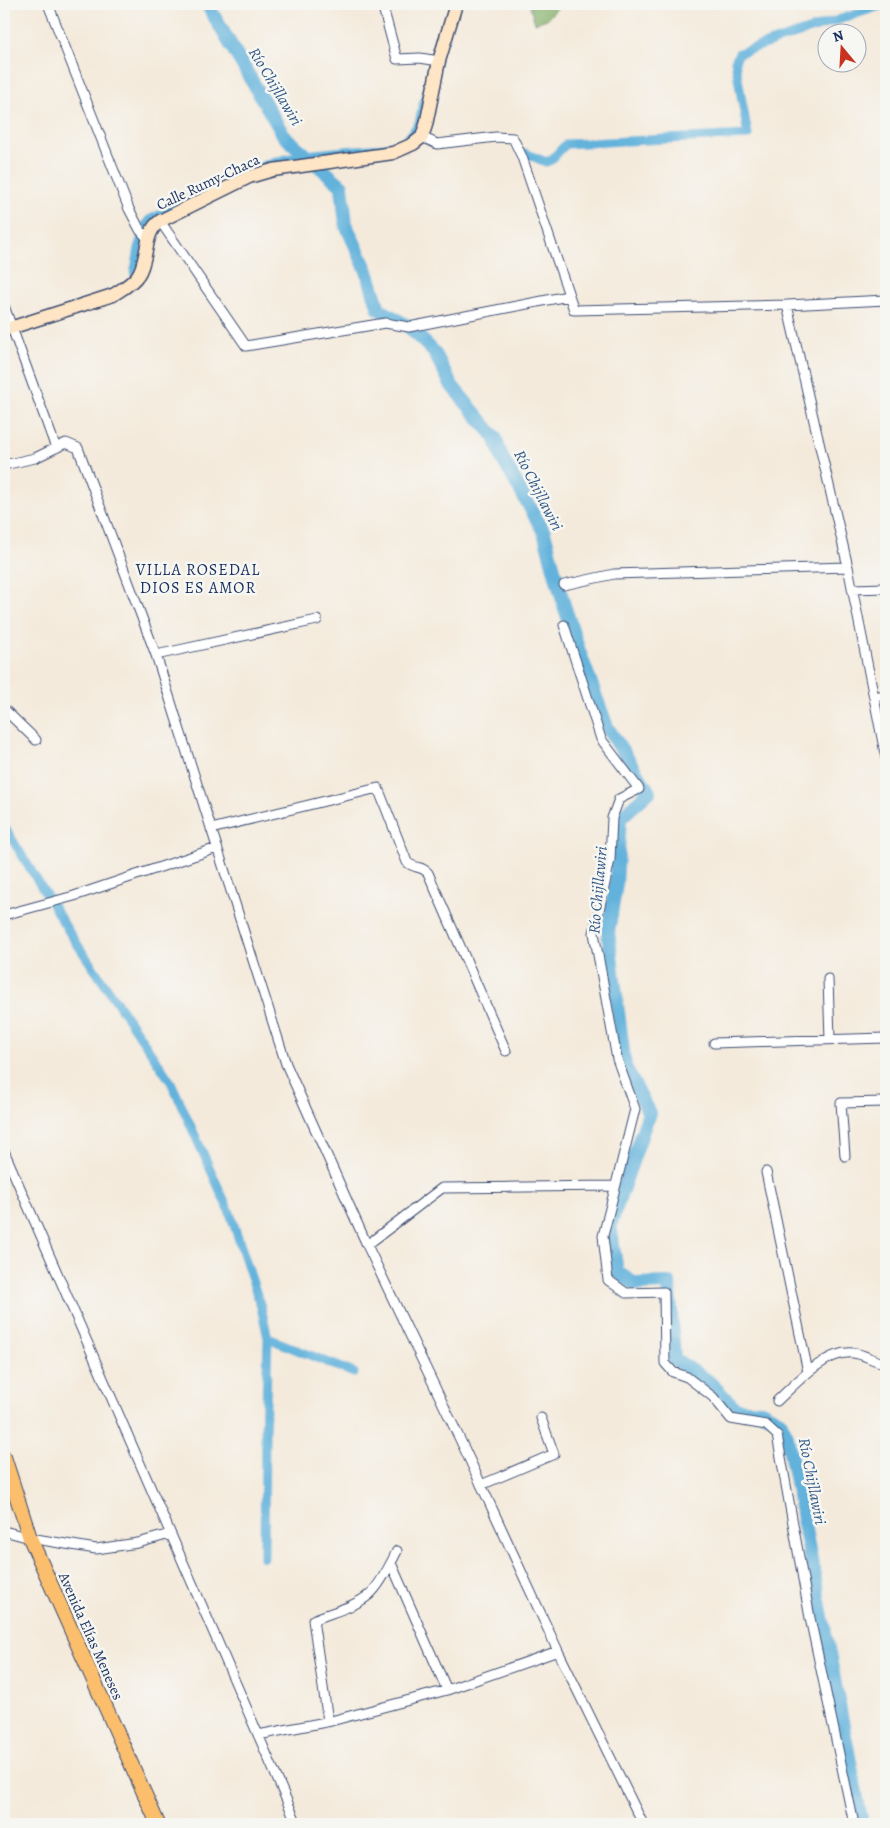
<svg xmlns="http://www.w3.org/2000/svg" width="890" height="1828" font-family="Alegreya,serif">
  <rect width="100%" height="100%" fill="#f6f6f2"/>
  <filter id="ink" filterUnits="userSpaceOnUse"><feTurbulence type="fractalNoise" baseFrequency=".02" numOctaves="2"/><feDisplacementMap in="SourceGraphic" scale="10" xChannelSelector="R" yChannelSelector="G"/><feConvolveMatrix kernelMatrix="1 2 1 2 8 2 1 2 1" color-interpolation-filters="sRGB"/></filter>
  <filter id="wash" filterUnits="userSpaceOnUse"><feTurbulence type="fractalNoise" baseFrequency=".0096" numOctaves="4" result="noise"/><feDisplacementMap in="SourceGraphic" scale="20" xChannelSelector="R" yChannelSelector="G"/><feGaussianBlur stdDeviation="1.12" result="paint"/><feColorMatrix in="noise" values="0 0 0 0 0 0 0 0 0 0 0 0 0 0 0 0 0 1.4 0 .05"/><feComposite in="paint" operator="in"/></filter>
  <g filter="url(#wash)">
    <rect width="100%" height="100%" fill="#f4eadb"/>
    <path fill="#83af66" stroke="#4f6f62" d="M531 4H561L547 19 535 23 530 8Z"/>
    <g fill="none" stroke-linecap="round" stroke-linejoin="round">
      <path stroke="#62b2dc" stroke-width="9" d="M525 153 546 162 551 160 566 144 748 135 735 61 739 53 886 4
        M243 174C277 158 307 154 344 151 362 149 384 150 401 143 409 139 414 131 419 123L438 42
        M134 272C139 256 139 234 149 220L189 200
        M4 826 69 932 171 1082 230 1213 261 1307 268 1338 265 1435 264 1557
        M268 1338 354 1373"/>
      <path stroke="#62b2dc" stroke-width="14" d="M207 4 284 136 342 186 346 225 367 271 379 309 409 327 434 352 452 386 495 437 502 458 544 532 564 605 579 651 607 727 649 792 620 818 616 884 608 932 625 1067 649 1113 610 1225 617 1272 635 1284 669 1283 674 1359 708 1381 736 1409 761 1411 780 1421 787 1436 862 1824"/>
    </g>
  </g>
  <g filter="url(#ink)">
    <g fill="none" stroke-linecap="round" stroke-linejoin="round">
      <defs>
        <path id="street" d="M48 4 129 209 140 230 149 240
          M382 4 397 59 420 58 439 61
          M422 137 437 144 496 137 513 138 522 157 574 310 787 305 886 300
          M160 221 246 346 385 323 409 327 568 296
          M787 305 848 567 886 758
          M4 306 56 448
          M4 465 35 458 66 443 78 448 156 655 286 1064 367 1245 466 1452 558 1651 643 1824
          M564 585 614 574 848 567
          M852 589 886 588
          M564 625 601 739 639 789 619 799 612 818 610 860 594 933 617 1059 635 1109 603 1236 608 1280 626 1293 664 1292 665 1363 673 1372 687 1377 713 1397 731 1419 766 1425 777 1435 810 1618 854 1824
          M156 655 317 620
          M874 697 886 695
          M4 709 36 740
          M211 829 378 788 407 862C413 869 422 865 428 873L506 1051
          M4 915 74 896 217 848
          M828 979 830 1039
          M714 1043 886 1038
          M4 1151 297 1824
          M845 1156 841 1103 886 1102
          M766 1172 808 1372
          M367 1245 442 1188 615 1186
          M777 1401C796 1383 826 1350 853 1353 865 1354 874 1362 886 1363
          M481 1485 554 1454 541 1418
          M4 1531 30 1538 96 1549 138 1543 170 1534
          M391 1563 447 1690
          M328 1721 313 1620C332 1612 355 1607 370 1594 381 1584 391 1563 397 1551
          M258 1735 331 1721 447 1690 558 1651"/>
        <path id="secondary" d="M4 330 113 295C122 289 132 284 138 275 149 259 143 233 160 221L249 177 273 170 393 153 413 144 422 137 426 125 439 61 456 4"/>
        <path id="primary" d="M4 1457 30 1538 158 1824"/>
      </defs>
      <use href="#street" stroke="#3c4b71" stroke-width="11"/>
      <use href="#secondary" stroke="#3c4b71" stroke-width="15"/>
      <use href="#primary" stroke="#3c4b71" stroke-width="16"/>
      <use href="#street" stroke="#fff" stroke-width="9"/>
      <use href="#secondary" stroke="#fde5c5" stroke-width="12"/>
      <use href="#primary" stroke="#fabe6d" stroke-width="14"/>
    </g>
  </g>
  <g text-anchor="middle" stroke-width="5" stroke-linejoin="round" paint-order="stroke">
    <g font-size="15" fill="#1b2f5e" stroke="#f6f6f2">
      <text transform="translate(208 182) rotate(-25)" y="5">Calle Rumy-Chaca</text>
      <text transform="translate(91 1636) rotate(66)" y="5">Avenida Elías Meneses</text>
    </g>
    <g font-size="16" font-style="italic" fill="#305684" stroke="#f6f6f2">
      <text transform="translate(276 86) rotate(59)" y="6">Río Chijllawiri</text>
      <text transform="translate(539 490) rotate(63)" y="6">Río Chijllawiri</text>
      <text transform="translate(597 890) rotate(-85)" y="6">Río Chijllawiri</text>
      <text transform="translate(813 1481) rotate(79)" y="6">Río Chijllawiri</text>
    </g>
    <g font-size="16" letter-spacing="1" fill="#1b2f5e" stroke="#f6f6f2">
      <text x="198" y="575">VILLA ROSEDAL<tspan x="198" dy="18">DIOS ES AMOR</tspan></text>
    </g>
  </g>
  <rect width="890" height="1828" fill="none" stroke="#f6f6f2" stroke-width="20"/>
  <g transform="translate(842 48) rotate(342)"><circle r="24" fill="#f6f6f2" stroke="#9ea6b7"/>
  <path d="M0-4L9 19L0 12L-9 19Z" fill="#c8321e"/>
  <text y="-8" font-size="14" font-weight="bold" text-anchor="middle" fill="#1b2f5e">N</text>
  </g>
</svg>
